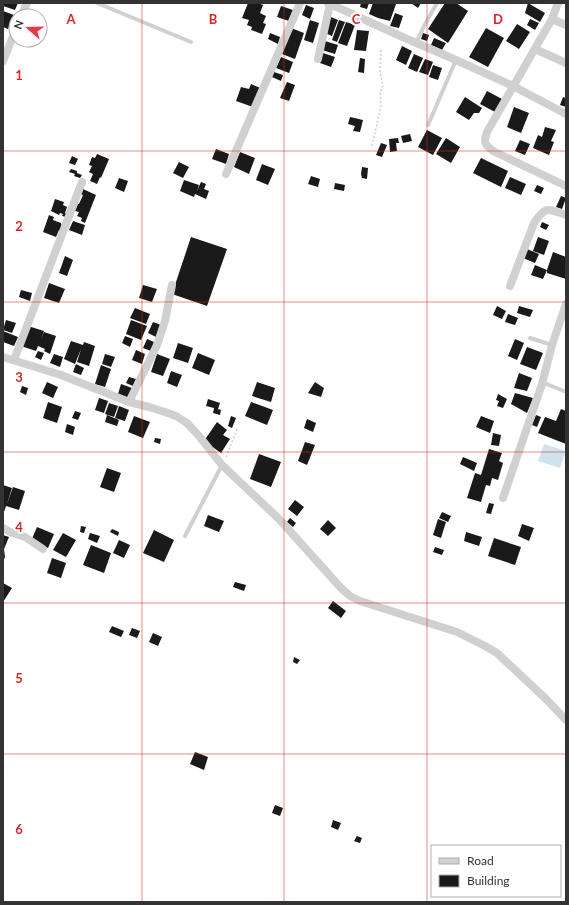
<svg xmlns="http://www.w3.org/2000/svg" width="569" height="905" font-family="Lato,sans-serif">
  <rect width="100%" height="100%" fill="#fff"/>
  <path fill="#cfe2ee" d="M544 444 566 451 560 468 538 461Z"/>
  <path fill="#1a1a1a" d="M4 3H18L15 10 3 6Z
    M248 3H258L263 5 260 13 266 16 263 23 266 24 262 34 251 30 252 27 247 25 249 20 242 18Z
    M361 3H369L367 9 360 7Z
    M373 3H390L396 4 390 21 378 18 369 14Z
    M411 3H421L418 8Z
    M445 3H456L468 11 448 43 428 29Z
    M528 3 545 13 540 22 525 13Z
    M306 5 314 8 310 19 302 15Z
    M281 6 293 10 289 21 277 17Z
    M3 11 14 15 8 29 3 27Z
    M395 13 403 16 399 28 390 26Z
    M331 17 338 20 332 36 325 33Z
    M530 19 539 23 535 30 527 25Z
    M310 20 319 23 313 43 304 40Z
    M339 20 345 22 337 42 332 40Z
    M346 22 355 25 347 46 338 43Z
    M517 24 530 32 519 49 506 41Z
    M291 28 304 33 295 59 282 54Z
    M486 28 504 38 488 67 469 57Z
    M357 30 369 31 366 51 354 50Z
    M270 33 280 37 278 44 268 39Z
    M423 33 429 35 427 41 421 39Z
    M434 38 446 43 442 50 431 45Z
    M325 41 338 45 335 54 322 50Z
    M402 46 412 51 406 65 396 60Z
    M323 53 335 57 331 67 320 63Z
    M414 54 423 58 417 72 408 68Z
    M281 57 293 62 289 73 276 68Z
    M360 58 365 59 364 73 358 72Z
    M425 59 433 62 428 75 419 72Z
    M433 65 442 68 438 80 429 77Z
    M274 72 283 75 281 81 272 77Z
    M287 82 295 85 289 101 280 98Z
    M251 84 260 88 253 107 236 101 241 87 249 89Z
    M487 91 502 99 495 112 480 104Z
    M465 97 482 108 479 113H474L469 120 456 112Z
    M563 97 566 98V107L560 105Z
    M514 107 529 113 521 133 507 127Z
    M350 117 363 120 360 132 353 131 355 126 348 124Z
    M545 127 556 130 551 141 554 142 549 155 533 148 538 135 542 137Z
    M427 130 442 138 433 155 418 147Z
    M410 134 412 141 403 143 401 136Z
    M398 138 399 143H396L397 151 390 152 389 139Z
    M446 138 460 147 451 163 436 154Z
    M520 140 530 144 525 155 515 151Z
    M381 143 387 145 382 157 376 155Z
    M216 149 229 154 226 164 212 159Z
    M240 152 255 158 249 174 234 167Z
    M97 154 109 159 101 178 100 177 97 184 90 181 93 174 89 172 92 166 89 165 92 157 95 158Z
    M72 156 78 159 75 165 69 163Z
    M481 158 508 171 501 187 473 173Z
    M179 162 189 167 183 178 173 173Z
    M262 164 275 169 268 185 256 180Z
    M362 167 368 168 367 179 362 178 361 174Z
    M71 169 77 171V173L82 175 80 178 74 176 75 174 69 172Z
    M311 176 320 179 318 187 308 184Z
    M510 177 526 184 521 195 505 188Z
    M119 178 128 181 124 192 115 188Z
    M184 180 199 185 197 191 201 182 206 184 204 189 209 191 206 199 195 194 194 197 180 191Z
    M335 183 345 185 344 191 334 189Z
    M537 185 544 188 541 194 534 191Z
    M83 189 96 195 85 223 81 221 82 218 77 216 79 212 75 211 78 204H79L83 195 80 194Z
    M561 196 566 198 562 209 556 207Z
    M55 199 64 202 63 205 67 207 65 213 67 214 66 217 62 216 63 214 60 213 59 215 51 211Z
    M49 215 54 217 53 220 61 223V224L62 225 61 231 59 230 56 237 43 232Z
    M73 221 85 225 82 235 69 230Z
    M542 222 549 225 546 230 540 227Z
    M191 237 227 249 207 306 172 294Z
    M538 237 549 241 544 255 533 251Z
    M527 249 539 254 535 263 523 258Z
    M553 252 566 257V279L547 273V270L543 279 531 275 535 265 547 270Z
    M65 256 73 260 67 276 59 273Z
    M49 283 65 289 59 303 44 298Z
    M143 285 157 289 152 302 139 298Z
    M21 290 32 293 30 301 19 297Z
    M497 306 506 311 502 319 493 315Z
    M519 306 533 310 530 317 517 313Z
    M135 308 150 314 146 324 130 318Z
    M508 314 518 318 515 325 505 322Z
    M6 320 16 323 12 333 3 330Z
    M131 320 147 326 141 340 126 334Z
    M153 322 161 325 156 337 148 333Z
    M28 326 44 331 41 339 44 332 56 336 50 354 44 351 45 349 38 346 36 351 21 346Z
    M3 331 18 337 14 346 3 342Z
    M125 336 133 339 130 347 122 343Z
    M147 339 154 342 151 351 143 348Z
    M515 339 524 343 517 360 508 356Z
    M71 341 83 345 84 342 95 346 89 366 77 362 81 349 75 364 64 359Z
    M178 343 193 348 188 363 173 358Z
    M527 347 543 353 536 370 520 364Z
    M136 350 145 354 142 364 132 360Z
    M38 351 44 353 41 360 35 357Z
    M198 353 215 360 209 375 192 368Z
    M54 354 63 357 60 367 50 363Z
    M105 354 115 357 111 367 102 364Z
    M157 354 170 359 163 376 151 372Z
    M76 364 84 368 81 375 73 372Z
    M101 365 111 369 105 387 95 384Z
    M171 371 182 375 177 387 167 383Z
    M519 373 532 378 527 391 514 388Z
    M129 377 136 379 133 386 126 383Z
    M47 382 58 387 53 398 42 393Z
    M257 382 275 388 271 402 252 396Z
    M315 382 324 388 321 397 308 393Z
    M121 384 132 388 129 398 118 394Z
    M22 386 28 388 26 395 20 392Z
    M515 393 533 398 527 413 511 404Z
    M498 394 507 399 503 408 497 406 499 401 496 400Z
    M99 398 108 401 104 413 95 410Z
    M208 399 220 403 218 409 221 410 220 415 213 413 214 408 206 406Z
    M48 402 62 407 57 423 43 418Z
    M251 402 273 410 267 425 245 416Z
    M109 403 118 406 114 417 105 414Z
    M119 406 129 410 125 421 115 418Z
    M561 409 566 411V444L538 433 545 417 556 421Z
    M75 411 81 413 78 420 72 418Z
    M107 415 119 420 117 426 105 422Z
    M536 415 541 417 537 427 532 425Z
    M134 416 150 422 143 438 128 432Z
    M231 416 236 418 232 428 228 426Z
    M481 416 494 421 490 433 476 427Z
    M307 419 316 423 313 432 304 428Z
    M217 422 227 430 223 435 230 439 221 453 204 441Z
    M67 424 75 427 73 435 65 432Z
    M493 433 501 435 499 446 491 445Z
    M155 438 161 439 160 444 154 442Z
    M305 442 315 445 307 465 298 461Z
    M489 449 502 453 499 461 503 463 498 480 492 478 490 486 486 485 481 502 467 498 475 473 481 475Z
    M259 454 281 462 271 487 250 479Z
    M463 457 477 463 474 471 460 464Z
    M107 468 121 473 114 492 100 487Z
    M3 485 12 488 7 504 13 487 25 491 19 510 6 506 3 515Z
    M295 500 304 507 297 516 288 509Z
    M489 503 494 504 491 514 486 513Z
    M442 512 451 516 448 522 439 518Z
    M208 515 224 521 219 532 204 526Z
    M290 518 296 523 293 527 287 522Z
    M438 519 446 522 441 538 433 535Z
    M328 520 336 528 328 536 320 529Z
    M522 524 534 528 529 541 518 536Z
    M81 526 86 527 84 533 80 532Z
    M37 527 54 534 48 548 31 541Z
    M112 529 119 532 118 536 110 532Z
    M154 530 174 540 164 562 143 553Z
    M466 532 482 537 479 546 464 541Z
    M63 533 76 540 66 557 53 550Z
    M90 533 100 536 97 543 88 539Z
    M3 535 9 537 4 549 5 557 3 562Z
    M494 538 521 547 515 565 488 556Z
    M119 540 130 545 124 558 113 553Z
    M91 545 111 553 104 573 83 565Z
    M435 547 444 550 442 555 433 552Z
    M52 558 66 563 61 578 47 573Z
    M235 582 246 585 244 591 233 587Z
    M3 583 12 588 3 602Z
    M333 601 346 611 341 618 328 608Z
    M112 626 124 631 121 637 109 632Z
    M132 628 140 631 137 638 129 635Z
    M153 633 162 637 158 646 149 642Z
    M294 657 300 660 297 664 293 662Z
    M195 752 208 757 204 770 190 764Z
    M275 805 283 808 280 816 272 813Z
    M333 820 341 823 338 830 331 827Z
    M357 836 362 838 360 843 354 841Z"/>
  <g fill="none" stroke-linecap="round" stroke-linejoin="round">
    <path stroke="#cdcdcd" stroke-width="1.5" stroke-dasharray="2 2" stroke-linecap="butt" d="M372 146 381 105 380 93 383 85 380 73 381 48
      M226 457 237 429"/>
    <path stroke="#d0d0d0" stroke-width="4" d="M97 3 191 42
      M416 43 424 26 437 3
      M428 125 456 60
      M530 338 552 345
      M542 382 566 392
      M185 536 222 465"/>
    <path stroke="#d0d0d0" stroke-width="8" d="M328 3 407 39 456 60 513 86 566 114
      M558 3 552 19 487 132C483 142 485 145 493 151L566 186
      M21 16 27 3
      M552 19 566 25
      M535 49 566 63
      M318 59 330 4
      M3 61 16 29
      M226 174 300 3
      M510 286 534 223C546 205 548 209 566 215
      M3 357 61 375 129 402 149 407 165 412 176 416 187 423 199 436 222 465 279 519 341 588 350 596 360 601 457 632 485 646 497 653 546 699 566 720
      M14 360 82 182
      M129 402 157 345 165 321 172 285
      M503 498 542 384 552 345 566 304
      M3 528 10 532 25 537 43 549"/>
  </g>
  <path fill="none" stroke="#d62828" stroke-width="1" stroke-opacity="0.55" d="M142 3V902M284 3V902M427 3V902M3 151H566M3 302H566M3 452H566M3 603H566M3 754H566"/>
  <g font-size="13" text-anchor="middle" font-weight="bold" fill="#d62828" stroke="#fff" stroke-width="4" stroke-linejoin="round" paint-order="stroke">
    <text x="71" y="24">A</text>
    <text x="213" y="24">B</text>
    <text x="356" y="24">C</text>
    <text x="498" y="24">D</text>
    <text x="19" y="80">1</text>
    <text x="19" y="231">2</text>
    <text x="19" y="382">3</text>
    <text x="19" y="532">4</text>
    <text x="19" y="683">5</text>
    <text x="19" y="834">6</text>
  </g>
  <rect width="569" height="905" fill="none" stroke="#333333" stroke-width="8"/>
  <rect x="431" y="845" width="130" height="52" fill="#ffffff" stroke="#adadad"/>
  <rect x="439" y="858" width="20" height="6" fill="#d0d0d0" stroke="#adadad"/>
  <text x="467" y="865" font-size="12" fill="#333333">Road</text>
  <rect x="439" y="875" width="20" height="12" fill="#1a1a1a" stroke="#adadad"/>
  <text x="467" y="885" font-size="12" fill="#333333">Building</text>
  <g transform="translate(28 28) rotate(290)"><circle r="19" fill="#ffffff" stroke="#adadad"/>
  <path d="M0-3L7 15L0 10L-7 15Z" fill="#e63946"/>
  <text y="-6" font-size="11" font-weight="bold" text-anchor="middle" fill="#333333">N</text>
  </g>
</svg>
